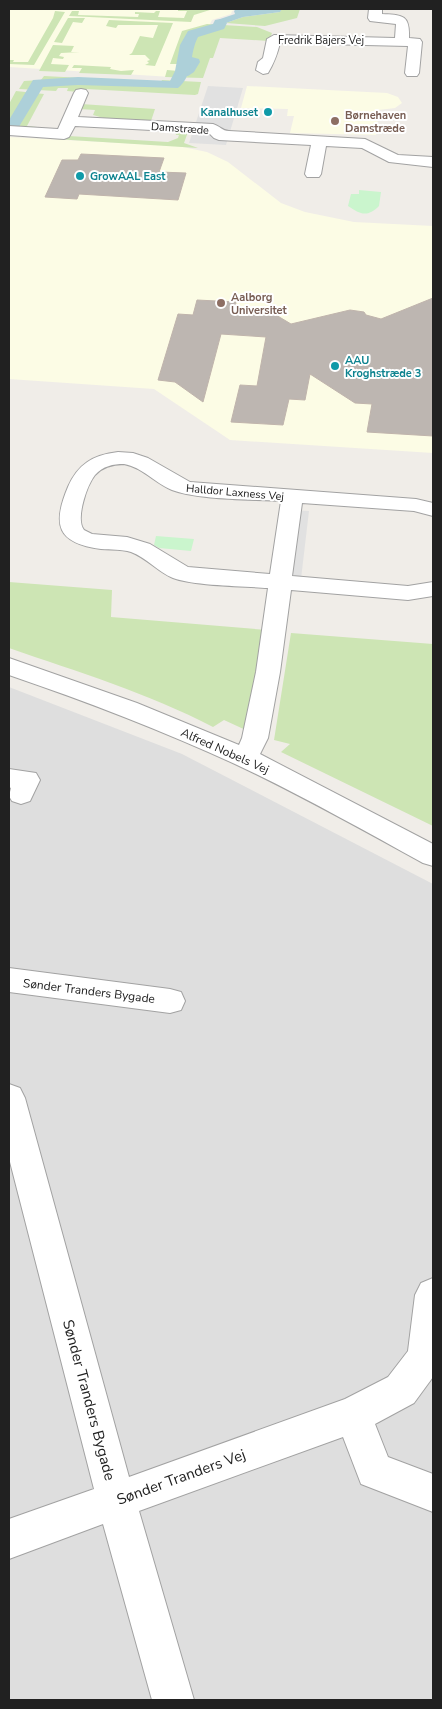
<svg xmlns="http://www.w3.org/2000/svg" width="442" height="1709" font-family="'Nunito Sans',sans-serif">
  <rect width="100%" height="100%" fill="#f0ede8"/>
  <path fill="#dedede" d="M9 687 182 754 433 884V1700H9Z"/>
  <path fill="#fcfce5" d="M9 9H236L232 11 231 14 212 20 209 26 176 64H180L178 71 172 77 9 67Z
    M247 86 387 93 398 97 402 103 395 108 379 110 376 135 290 133 294 116H287L288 109 241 108Z
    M9 137 178 146 207 152 228 162 281 203 305 212 354 222 433 226V453L230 440 154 389 9 379Z"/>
  <path fill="#cde5b4" d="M178 9H213L194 15 191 22 69 16 72 11H79L78 15 138 17 139 14H135V12L154 13 156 11H160L158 17 184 18 187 11H178Z
    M281 9H300L297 18 265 26 226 23 243 17 280 12Z
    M55 11 65 12 34 65 9 64 10 60H14L13 62H28L53 18Z
    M68 18H85L82 23 73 22 62 43 54 42Z
    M109 20 173 23 155 66 145 65 149 63 147 61 150 60 145 55H129L132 53 140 36 153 38 158 25H118L116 28 106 26Z
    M207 24 257 27 272 33 269 41 220 38 213 58H210L203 78 165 77 167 70 179 71V77L188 76 181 64H170L182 31Z
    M53 45 74 46 71 52H80L61 53 59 56 64 57 63 59 53 58 51 64 69 65 65 72 39 71Z
    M74 65 111 67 110 69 121 71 134 70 131 75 79 73 82 68H72Z
    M44 76 161 82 162 80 201 82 198 94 195 95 86 89 79 92 67 91 68 88H58L56 91 19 89 24 81 41 80Z
    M16 91 44 94 27 126 37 127 36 130H9V104Z
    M81 104 155 109 150 124 117 122 93 115 95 110 79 109Z
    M189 129 184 143 198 148 55 139 52 135 168 142 178 138 179 135H176L175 131Z
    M9 582 112 590 111 617 267 630 250 732 224 720 213 727C148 693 78 672 9 648Z
    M291 633 433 644V826L281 752 290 744 274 740Z"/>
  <path fill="#caf5cd" d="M359 190 381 192 379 206C367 218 360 214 348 206L351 194H359Z
    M156 536 194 539 191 551 159 548 154 545Z"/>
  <path fill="#e1e1e1" d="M208 86 243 88 226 145 189 143Z
    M291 510 309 511 301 579 282 577Z"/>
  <path fill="#add0d9" d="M236 9H282L280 12 243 17 226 23H217L220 19 235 14 234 11Z
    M182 54H188V56L199 59 200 62 194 72 188 76H177Z"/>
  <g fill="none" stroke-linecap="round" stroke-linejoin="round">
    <path fill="#add0d9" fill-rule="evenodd" d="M220 19 227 23 224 29 198 37C189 54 194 75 178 88L78 85 43 87 17 130 9 131V120L33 80 78 77 170 81 175 71 180 45 188 31 213 24 215 20Z"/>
  </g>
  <path fill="#bdb6b1" stroke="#c0b4ac" d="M81 154 164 158 159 172 186 173 178 200 79 194 77 199 45 197 62 160H78Z
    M433 298V436L367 432 372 404 355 403 310 374 305 400 289 399 283 425 231 422 240 385 257 386 266 337 221 334 203 402 175 382 158 380 178 314 193 315 197 300 236 302 235 310 271 312 291 324 350 310 364 312 366 315 381 319Z"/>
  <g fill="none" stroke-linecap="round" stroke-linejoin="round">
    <defs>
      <path id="minor" d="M369 9H382V14C403 15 410 15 409 38L420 39 422 42 419 73 417 76H407L405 73 408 46 280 43C277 55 274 63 268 73L263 74 256 70 258 62 263 58 267 39 274 35 395 38 396 24 370 21 368 18Z
        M81 89 86 90 88 93 78 117 213 124C220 126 222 131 229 131L365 139 398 155 433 157V167L389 162 362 148 326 146 321 174 319 177H307L305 174 311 145 219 140 214 138 209 133 75 126 69 137 64 139 9 135V126L58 129 74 93 76 90Z
        M118 452 133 453 148 458 190 482 416 499 433 503V516L414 511 302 503 292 576 408 586 433 582V596L408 600 291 590 280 672 268 738 260 754 433 844V866L423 863C361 829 299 794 235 764 161 730 85 701 9 675V658L137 703 239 745 242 738 256 672 268 588C243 586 195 586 173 578 158 572 147 558 131 552 121 549 111 550 101 549 57 543 52 525 68 487 78 464 93 455 118 452ZM124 464C142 467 155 483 172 490 198 500 251 499 281 501L270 574 188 567 150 544 127 537 92 534 84 530C75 519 87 485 95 475 103 466 113 464 124 464Z
        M9 769 36 773 40 780 30 801 21 804 12 801 9 796 11 788 9 787Z
        M9 968 170 989 181 992 185 1001 181 1010 170 1013 9 992Z
        M9 1084 20 1088 25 1098 129 1477 345 1399 388 1377 408 1351 415 1295 421 1283 433 1278V1377L414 1403 375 1424 388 1457 433 1474V1512L361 1484 343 1437 139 1511 194 1700H152L103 1524 9 1559V1519L94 1489 9 1158Z"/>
    </defs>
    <use href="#minor" stroke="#a2a2a2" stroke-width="2"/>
    <use href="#minor" fill="#fff" fill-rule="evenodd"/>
  </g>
  <g fill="#0f9aa8" stroke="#fff" stroke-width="2">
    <circle cx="268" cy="112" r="5"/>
    <circle cx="80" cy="176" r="5"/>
    <circle cx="335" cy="366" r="5"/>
  </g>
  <g fill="#8d6e63" stroke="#fff" stroke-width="2">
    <circle cx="335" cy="121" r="5"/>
    <circle cx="221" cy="303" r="5"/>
  </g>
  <g text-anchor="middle" stroke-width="4" stroke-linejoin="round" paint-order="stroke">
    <g font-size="11" fill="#212121" stroke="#fff">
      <text x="321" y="44">Fredrik Bajers Vej</text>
      <text transform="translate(180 128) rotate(4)" y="4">Damstræde</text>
      <text transform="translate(235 492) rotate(5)" y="4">Halldor Laxness Vej</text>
    </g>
    <g font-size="11" font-weight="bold" fill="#0d838f" stroke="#fff" text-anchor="start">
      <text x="258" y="116" text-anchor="end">Kanalhuset</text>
      <text x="90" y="180">GrowAAL East</text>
      <text x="345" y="364">AAU<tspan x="345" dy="13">Kroghstræde 3</tspan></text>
    </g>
    <g font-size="11" font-weight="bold" fill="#785e54" stroke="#fff" text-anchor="start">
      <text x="345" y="119">Børnehaven<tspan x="345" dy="13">Damstræde</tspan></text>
      <text x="231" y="301">Aalborg<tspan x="231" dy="13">Universitet</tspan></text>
    </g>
    <g font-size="12" fill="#212121" stroke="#fff">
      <text transform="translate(225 751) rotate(24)" y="4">Alfred Nobels Vej</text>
      <text transform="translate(89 991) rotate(7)" y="4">Sønder Tranders Bygade</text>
    </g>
    <g font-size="15" fill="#212121" stroke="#fff">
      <text transform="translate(89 1400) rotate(75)" y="5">Sønder Tranders Bygade</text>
      <text transform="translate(181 1477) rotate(-20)" y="5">Sønder Tranders Vej</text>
    </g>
  </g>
  <rect width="442" height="1709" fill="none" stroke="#212121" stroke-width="20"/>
</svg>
